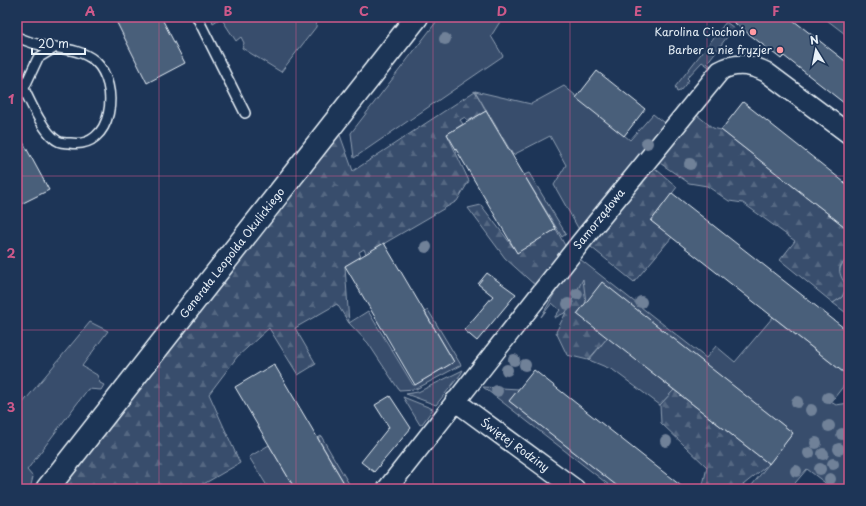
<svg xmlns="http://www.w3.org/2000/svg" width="866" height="506" font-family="'Playpen Sans',sans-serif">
  <defs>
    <pattern id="forest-firs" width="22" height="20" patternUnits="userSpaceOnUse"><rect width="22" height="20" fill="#374d6c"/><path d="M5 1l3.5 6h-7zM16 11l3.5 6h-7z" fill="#546782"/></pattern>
  </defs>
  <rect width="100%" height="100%" fill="#1d3557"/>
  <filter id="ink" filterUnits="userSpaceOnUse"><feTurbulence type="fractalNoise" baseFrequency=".025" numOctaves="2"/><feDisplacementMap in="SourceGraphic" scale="8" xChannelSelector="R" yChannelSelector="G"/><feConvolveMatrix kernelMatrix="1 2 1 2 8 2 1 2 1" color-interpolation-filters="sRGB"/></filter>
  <g filter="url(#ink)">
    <path fill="#374d6c" stroke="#909fb2" d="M211 17H317L316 27 281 72 242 48 244 43 241 37 236 41 221 18 213 23Z
      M440 17H503L491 36 503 56 354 158 351 133Z
      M823 17H846L849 19V37Z
      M726 22 734 28 707 63 713 68 712 69 702 62 687 78 689 80 680 91 677 92 675 87Z
      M564 86 630 140 653 114 669 127 582 235 554 185 566 165 550 136 513 155 475 91 531 104Z
      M529 173 566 234 562 237 524 175Z
      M576 256 706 358 716 346 735 362 773 317 843 372 849 364V379L831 402 836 405 849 403V489H833L807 469 790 489H749L793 433 602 283 586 303 554 318 560 310 552 303 541 317Z
      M849 259V315L833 303 842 297C840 285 834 265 849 259Z
      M428 310 461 365 416 389 399 390 368 343 349 323 368 311 413 385H415L454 362 425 312Z
      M90 322 108 331 82 366 97 375 100 383 104 385 101 390 88 389 27 470 33 477 30 489H17V410Z
      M608 337 674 390 660 405 613 370 589 360Z
      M463 370 461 374 436 405 406 394 418 392Z
      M483 387 519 389 509 401 621 489H614Z
      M403 397 433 409 422 424 420 425Z
      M321 436 352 489H334L344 483 318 438Z
      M269 445 295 489H269L249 457Z"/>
    <path fill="url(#forest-firs)" stroke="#909fb2" d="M475 91 486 111 468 121 465 117 460 120 463 124 447 134 469 181 457 201 366 254 364 249 359 252 361 257 345 266 349 323 337 304 295 328 316 364 298 375 269 328 237 357 209 394 240 463 195 489H57L340 135 353 171Z
      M692 111 713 128 721 130 849 230V259C834 265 840 277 847 286L842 297 833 303 780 260 795 241 743 203 729 201 707 186 689 183 654 159Z
      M650 164 677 187 651 221 672 237 634 282 586 243Z
      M481 205 517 252 556 229 568 251 537 287 505 258 468 208Z
      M583 279 586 303 577 314 608 337 588 360 567 355 556 332Z
      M674 390 769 464 738 489H706L703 485 707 467 661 423 660 405Z"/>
    <path fill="#495e7a" stroke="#e8f1f8" d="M114 17H161L185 63 147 83Z
      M727 17H789L849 64V107L784 56 781 59Z
      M597 71 645 109 624 136 576 98Z
      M743 102 849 186V230L721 130Z
      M486 111 556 229 517 253 447 134Z
      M17 131 49 190 17 206Z
      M672 193 849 332V364L843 372 651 221Z
      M384 243 454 362 415 385 345 266Z
      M487 273 516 294 477 341 464 330 493 296 478 284Z
      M602 282 793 433 769 464 577 314Z
      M274 364 344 483 334 489H295L235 387Z
      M534 370 643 456 685 489H621L509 401Z
      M390 396 411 428 374 472 361 462 389 427 375 405Z"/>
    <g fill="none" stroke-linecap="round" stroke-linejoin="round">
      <defs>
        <path id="service" d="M197 17 245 113
          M17 37C24 40 32 43 40 45 58 49 80 48 95 61 121 85 113 150 70 143 66 143 61 143 58 141 42 133 25 90 17 74
          M24 88 38 58 56 47"/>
        <path id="minor" d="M455 401 575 489
          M387 489 581 242 720 71C735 62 750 64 766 72L849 134"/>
        <path id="secondary" d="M47 489 417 17"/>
      </defs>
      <use href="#service" stroke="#e8f1f8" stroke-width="12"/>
      <use href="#minor" stroke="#e8f1f8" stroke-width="22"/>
      <use href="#secondary" stroke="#e8f1f8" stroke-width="25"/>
      <use href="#service" stroke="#1d3557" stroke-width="9"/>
      <use href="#minor" stroke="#1d3557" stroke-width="19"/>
      <use href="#secondary" stroke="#1d3557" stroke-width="22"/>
    </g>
    <g fill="#708198">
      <circle cx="445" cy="39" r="6"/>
      <circle cx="647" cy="143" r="6"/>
      <circle cx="690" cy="164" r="6"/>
      <circle cx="426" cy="247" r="6"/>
      <circle cx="577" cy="294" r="6"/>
      <circle cx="641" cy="302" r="6"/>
      <circle cx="568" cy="304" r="6"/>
      <circle cx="514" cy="360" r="6"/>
      <circle cx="525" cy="365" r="6"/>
      <circle cx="507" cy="370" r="6"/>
      <circle cx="497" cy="391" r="6"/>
      <circle cx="828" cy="398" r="6"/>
      <circle cx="797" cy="402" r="6"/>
      <circle cx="811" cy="410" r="6"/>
      <circle cx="829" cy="426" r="6"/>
      <circle cx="842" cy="434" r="6"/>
      <circle cx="666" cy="441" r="6"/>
      <circle cx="816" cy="443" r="6"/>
      <circle cx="839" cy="449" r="6"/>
      <circle cx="809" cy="453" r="6"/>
      <circle cx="823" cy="454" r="6"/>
      <circle cx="833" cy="464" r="6"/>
      <circle cx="820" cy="469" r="6"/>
      <circle cx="796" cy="471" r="6"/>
      <circle cx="830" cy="479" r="6"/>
    </g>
  </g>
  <path fill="none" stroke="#cd598a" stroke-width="1" stroke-opacity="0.55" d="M159 17V489M296 17V489M433 17V489M570 17V489M707 17V489M17 176H849M17 330H849"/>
  <g fill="#ff9aa2" stroke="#1d3557" stroke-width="1.5">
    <circle cx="753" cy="32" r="4"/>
    <circle cx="780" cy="50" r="4"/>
  </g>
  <g text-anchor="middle" stroke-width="4" stroke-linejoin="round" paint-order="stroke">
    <g font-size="11" fill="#e8f1f8" stroke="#1d3557" text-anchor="end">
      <text x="745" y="36">Karolina Ciochoń</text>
      <text x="772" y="54">Barber a nie fryzjer</text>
    </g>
    <g font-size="11" fill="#e8f1f8" stroke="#1d3557">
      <text transform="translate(599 219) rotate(-51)" y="4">Samorządowa</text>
      <text transform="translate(232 253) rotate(-52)" y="4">Generała Leopolda Okulickiego</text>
      <text transform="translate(515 445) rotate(36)" y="4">Świętej Rodziny</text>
    </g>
  </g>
  <rect width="866" height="506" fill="none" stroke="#1d3557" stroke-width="44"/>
  <g transform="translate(816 50) rotate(350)" stroke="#1d3557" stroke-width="3" paint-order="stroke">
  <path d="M0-3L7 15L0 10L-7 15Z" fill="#e8f1f8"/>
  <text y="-6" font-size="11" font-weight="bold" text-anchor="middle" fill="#e8f1f8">N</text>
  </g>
  <path d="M32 48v6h53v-6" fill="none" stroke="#e8f1f8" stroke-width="2"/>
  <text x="38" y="48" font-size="12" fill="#e8f1f8" stroke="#1d3557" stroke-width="3" paint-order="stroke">20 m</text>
  <rect x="22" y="22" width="822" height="462" fill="none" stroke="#cd598a" stroke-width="1.5"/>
  <g font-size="13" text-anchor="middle" font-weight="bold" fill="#cd598a">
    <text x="90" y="16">A</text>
    <text x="228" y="16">B</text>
    <text x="364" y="16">C</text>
    <text x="502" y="16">D</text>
    <text x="638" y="16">E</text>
    <text x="776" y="16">F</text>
    <text x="11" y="104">1</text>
    <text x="11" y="258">2</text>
    <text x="11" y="412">3</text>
  </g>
</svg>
